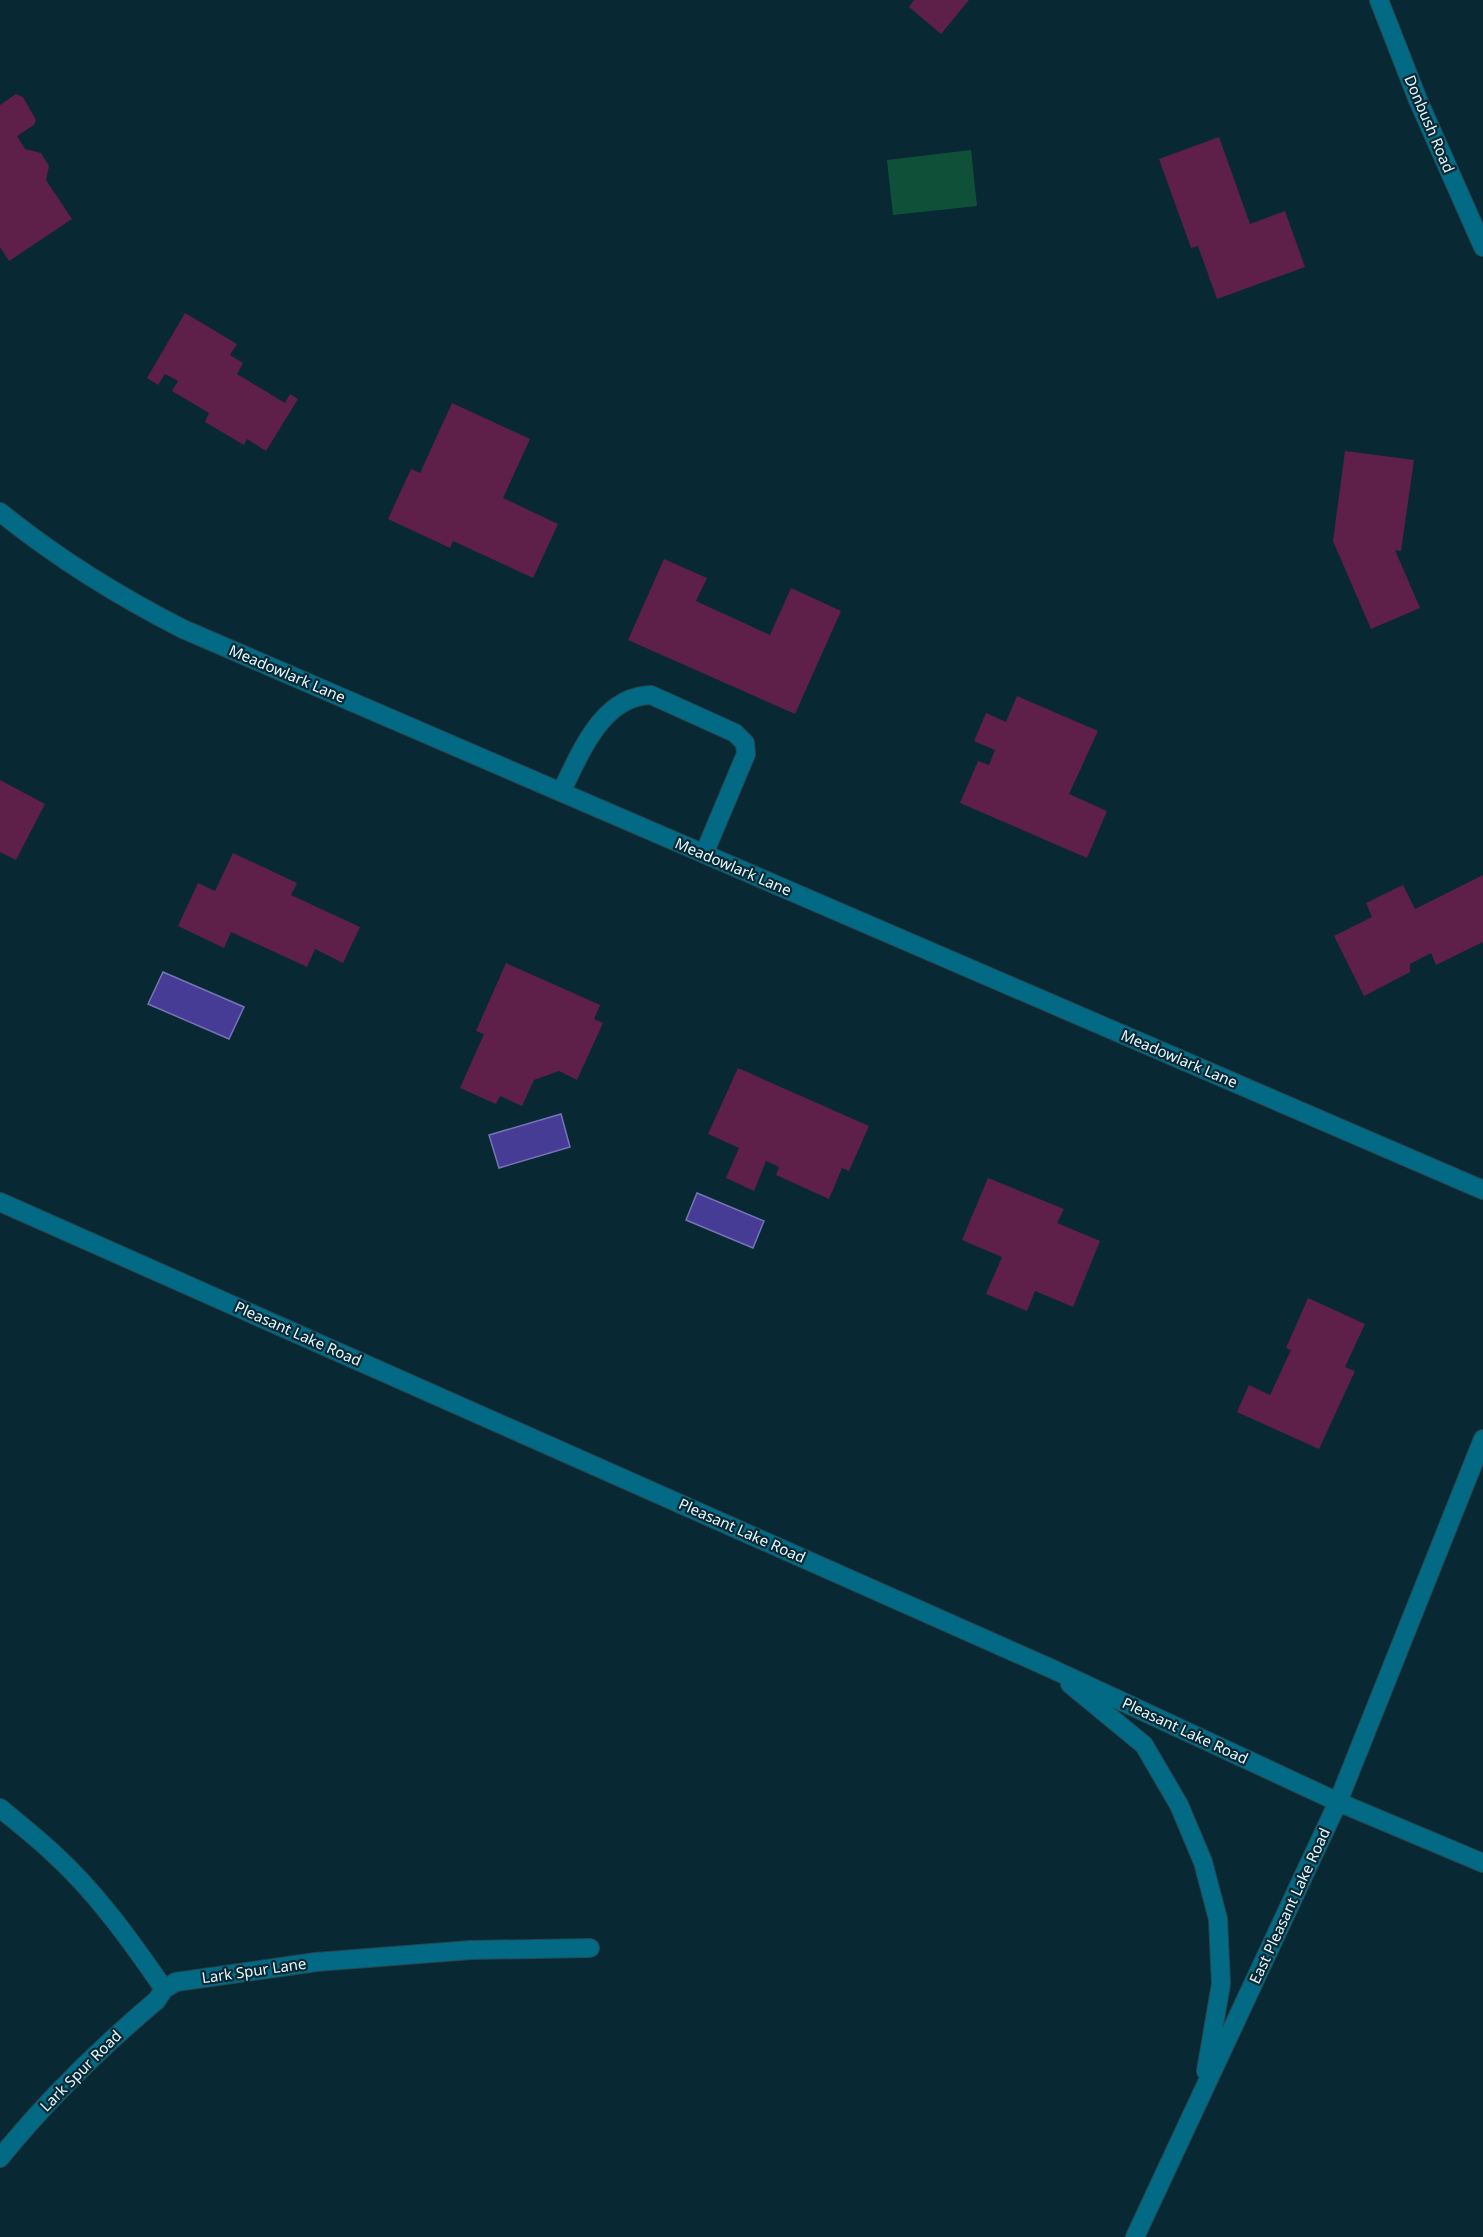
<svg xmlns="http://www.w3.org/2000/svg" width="1483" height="2237" font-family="'Noto Sans',sans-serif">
  <rect width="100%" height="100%" fill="#082934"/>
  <path fill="#0e5038" d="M971 150 977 206 893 215 887 160Z"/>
  <path fill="#463c95" stroke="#7674b5" stroke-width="1.5" d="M163 972 244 1007 229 1039 148 1004Z
    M561 1114 570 1147 499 1168 489 1135Z
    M697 1193 764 1221 753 1248 686 1220Z"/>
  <path fill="#5e1f48" d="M914 0H969L941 34 909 7Z
    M16 94 23 97 36 120 34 125 17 136 25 149 41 153 49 166 46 180 72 219 9 261 0 247V105Z
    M1219 137 1250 224 1285 211 1305 267 1217 299 1198 246 1191 248 1159 159Z
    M185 313 237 344 230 355 243 363 237 374 285 403 290 394 298 399 266 451 247 439 244 445 205 422 209 413 172 391 178 381 165 374 158 385 147 378Z
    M452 403 530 439 503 498 558 524 533 578 453 541 450 548 388 519 411 469 420 473Z
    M1345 451 1414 460 1401 551 1395 550 1420 608 1371 629 1333 541Z
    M664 559 707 578 696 601 770 635 791 588 841 611 795 714 628 640Z
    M1017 696 1098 731 1069 794 1107 811 1087 858 960 803 978 761 989 765 995 750 974 741 986 713 1006 722Z
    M0 780 45 804 16 860 0 852Z
    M233 853 297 883 291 895 360 927 343 963 315 949 307 967 231 932 224 948 178 926 198 883 215 891Z
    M1483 875V942L1436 965 1431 953 1410 964V972L1364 996 1334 936 1372 917 1366 903 1403 885 1415 909Z
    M506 963 600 1005 594 1019 603 1023 577 1080 559 1071 534 1080 522 1106 500 1096 496 1104 460 1088 484 1034 476 1031Z
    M738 1068 869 1126 849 1171 842 1168 829 1199 776 1175 779 1167 766 1161 754 1191 726 1178 739 1148 708 1134Z
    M988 1178 1064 1209 1057 1223 1100 1241 1073 1307 1035 1291 1027 1311 986 1294 1002 1257 962 1240Z
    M1308 1298 1365 1324 1345 1367 1355 1371 1319 1449 1237 1412 1249 1385 1270 1395 1291 1350 1286 1348Z"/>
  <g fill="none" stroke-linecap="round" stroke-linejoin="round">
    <defs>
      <path id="minor" d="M1379 0 1418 100 1483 247
        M0 512C57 558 118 596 183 629L1483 1190
        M561 792C580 755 601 696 651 695L735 733 745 743 746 754 704 854
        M0 1202 1050 1668 1338 1802 1483 1863
        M1070 1684 1144 1745 1179 1805 1203 1862 1218 1919 1221 1984 1206 2071
        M0 1808C18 1823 36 1837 53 1853 96 1892 131 1941 164 1989
        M0 2158C47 2100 100 2048 157 2000L164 1989 176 1982 316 1962 471 1950 590 1948
        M1135 2237 1338 1802 1483 1439"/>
    </defs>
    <use href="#minor" stroke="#274650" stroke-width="20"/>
    <use href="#minor" stroke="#026a84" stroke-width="18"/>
  </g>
  <g text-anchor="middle" stroke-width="4.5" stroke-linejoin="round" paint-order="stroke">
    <g font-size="15" fill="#e6f8ff" stroke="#082934">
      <text transform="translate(1429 124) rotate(67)" y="5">Donbush Road</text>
      <text transform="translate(287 674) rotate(23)" y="5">Meadowlark Lane</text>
      <text transform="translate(733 867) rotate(23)" y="5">Meadowlark Lane</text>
      <text transform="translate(1179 1059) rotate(23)" y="5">Meadowlark Lane</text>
      <text transform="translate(298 1334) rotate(24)" y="5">Pleasant Lake Road</text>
      <text transform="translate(742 1531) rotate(24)" y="5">Pleasant Lake Road</text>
      <text transform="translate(1185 1731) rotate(25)" y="5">Pleasant Lake Road</text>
      <text transform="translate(1290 1906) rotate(-65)" y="5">East Pleasant Lake Road</text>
      <text transform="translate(254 1971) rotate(-8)" y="5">Lark Spur Lane</text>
      <text transform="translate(81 2071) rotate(-45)" y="5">Lark Spur Road</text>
    </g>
  </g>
</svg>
